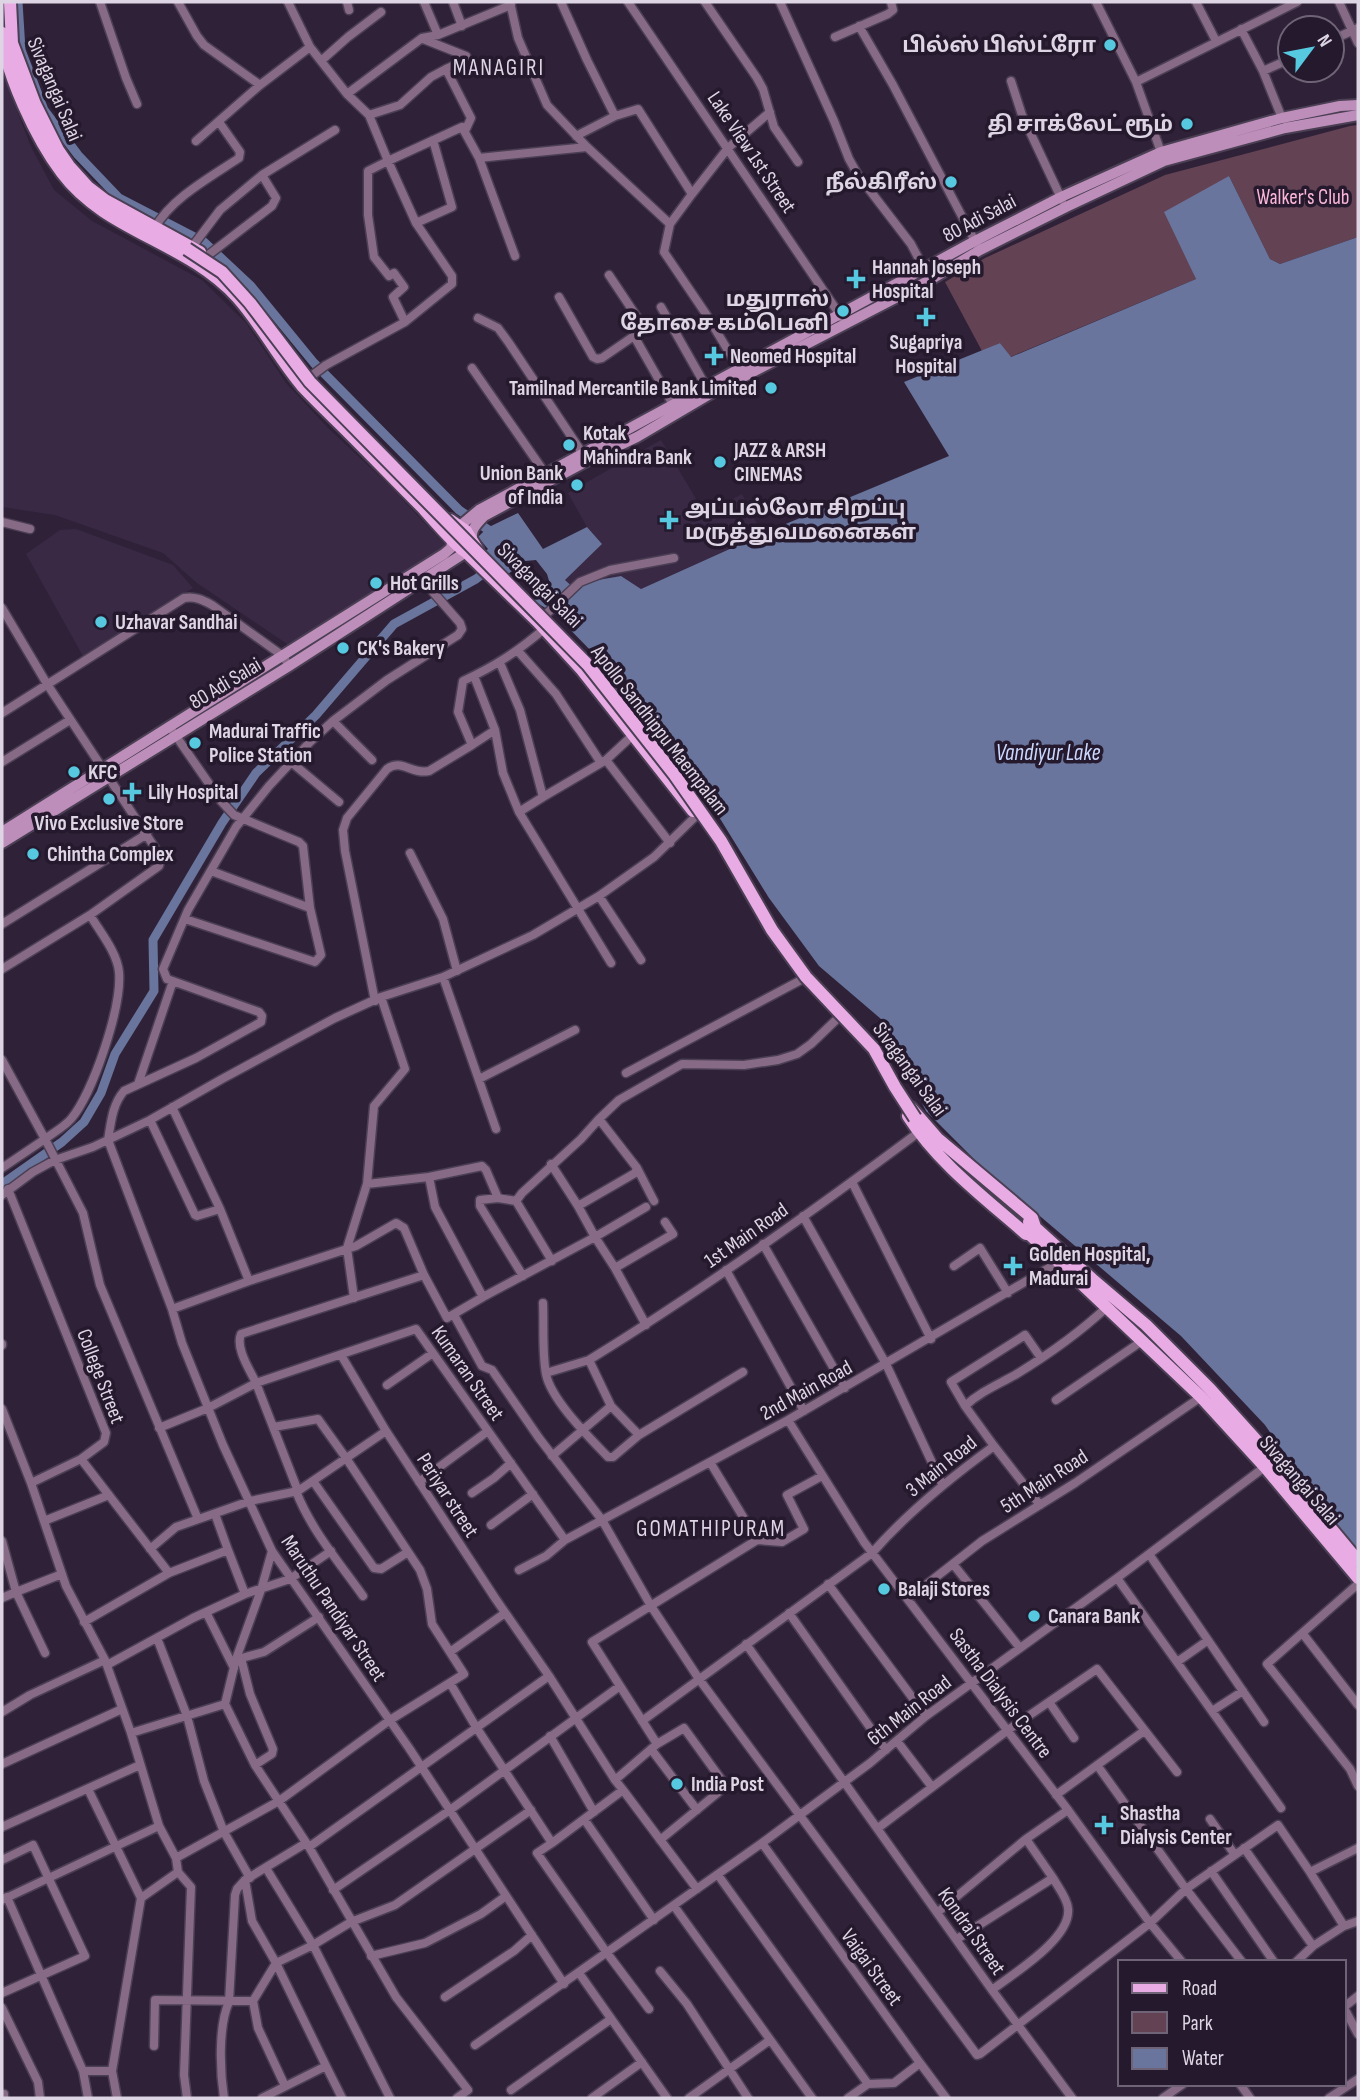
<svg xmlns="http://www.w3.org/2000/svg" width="1360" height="2100" font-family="'Sofia Sans Condensed','Noto Sans Tamil',sans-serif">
  <rect width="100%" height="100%" fill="#2f2238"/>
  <path fill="#392945" d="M2 72 31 147 54 190 92 221 202 280 246 323 286 383 328 428 390 486 445 545 290 646 197 583 163 553 55 515 2 507Z
    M661 440 705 514 742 494 762 534 641 589 621 576 581 586 576 590 565 580 602 544 587 527 568 493Z
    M76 529 173 565 193 588 83 656 26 554 60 530Z"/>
  <path fill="#634253" d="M1358 125V237L1280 264 1270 259 1229 176 1186 255 1196 279 1010 357 1000 343 982 351 945 282 985 258 1165 175 1350 126Z"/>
  <path fill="#69759c" d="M1229 176 1270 259 1280 264 1358 237V1552L1332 1523 1265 1425 1181 1336 981 1166 926 1111 881 1019 819 966 769 898 684 760 593 653 555 614 534 601 550 584 547 574 536 560 525 561 499 581 479 557 488 549 478 537 487 528 518 513 543 549 587 527 602 544 565 580 576 590C587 580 607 579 621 576L641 589 776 528 949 456 904 382 1000 343 1011 357 1196 279 1164 212Z"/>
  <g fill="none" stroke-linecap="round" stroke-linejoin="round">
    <path stroke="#69759c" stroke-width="9" d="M18 2 21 50 44 110 78 155 119 198 204 242 251 286 314 363 459 510 496 535
      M2 1184 62 1142 84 1122 101 1093 115 1054 154 991 153 940 222 823 256 773 316 715 394 624 476 579 489 569"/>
    <defs>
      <path id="minor" d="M100 2 126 78 137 104
        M178 2 197 36 204 45 260 85 310 47 347 94 369 115 388 161 462 127 479 158 515 256
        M288 2 310 47
        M347 2 349 10
        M424 2 438 35
        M453 2 462 26
        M510 2 518 38 547 105 587 147
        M561 2 587 60 615 116
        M628 2 842 318
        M705 2 757 78 763 89 774 127 798 162
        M780 2 834 121 849 159 858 175 911 244 930 280
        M1096 2 1136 82 1162 155
        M1196 2 1216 41
        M1339 2 1358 43
        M859 26 893 85 977 245
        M1241 29 1263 71 1282 118
        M835 37 888 14 893 10 891 2
        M423 39 466 56 464 61 446 69 471 118 465 131
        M1332 40 1358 28
        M321 61 348 37 381 12
        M1263 71 1290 59
        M1011 81 1022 115 1062 200
        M1136 82 1297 2
        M347 94 422 38 438 35 511 5
        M369 115 400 105 431 77 446 69
        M576 136 615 116 638 109 692 194
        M196 141 260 85
        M479 158 587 147 670 224
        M416 223 452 207 433 140
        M155 228C170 199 212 176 239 158L240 152 219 122
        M192 247 220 210 262 175 335 130
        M207 256 272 206 276 198 262 175
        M609 275 641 323V328L634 336 675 408
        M559 297 593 357 597 359 602 358 634 336
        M661 307 708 390
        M478 318 498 328 509 343 583 454 584 459
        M472 368 547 476
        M741 372 706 314 664 252 670 224 692 194 728 148 770 112
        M310 377 326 365 405 322 452 284V276L416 223 388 161 368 171V215L374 257 389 276 394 273 404 287 393 297 405 322
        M2 522 30 529
        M2 608 47 684 161 857 159 866 90 915C100 932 117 952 119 972 122 1007 93 1093 71 1119 64 1127 53 1133 45 1139L83 1213 100 1285 198 1519
        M539 621 580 582 610 570 674 558
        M518 651 556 694 601 763
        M500 663 520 710 543 797 606 760 634 734
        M474 676 495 730
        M2 713 184 598C195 596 203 600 212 605L283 656 289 666
        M333 721 372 760
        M169 726 221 801 234 815 299 842 303 846 310 908 321 955 315 962 185 919
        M472 745 495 730 503 773 519 812
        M606 760 670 843
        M2 762 70 720
        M291 762 339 802
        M543 797 519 812 611 963
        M410 853 443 919 457 971
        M211 871 310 908
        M599 896 641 960
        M2 924 147 834
        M2 969 90 915
        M443 977 496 1129
        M381 997 405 1069 374 1106 367 1184 429 1177 435 1207 483 1297
        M375 1001 345 851 343 830 347 818 387 769C401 758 412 775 429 771L472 745 458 712 463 681C495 666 517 652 544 629
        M2 1060 45 1139 2 1168
        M626 1073 803 979
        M479 1079 575 1030
        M138 1084 173 981
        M172 1107 220 1209
        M150 1120 195 1215 197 1216 220 1209 249 1281 172 1309
        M108 1140 172 1309 182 1343 223 1445 272 1551 409 1748 564 1984
        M108 1140C111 1123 112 1105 124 1091L196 1058 261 1022 262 1016 259 1012 167 979 163 969 188 910 236 827 269 786 310 742 333 721 387 680 458 635 462 629 460 623 433 592 425 578
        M551 1164 578 1206
        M637 1168 654 1201
        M429 1177 482 1166 486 1170 498 1198
        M852 1182 931 1339
        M8 1189 106 1433 104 1442 81 1459 169 1573 84 1622
        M2 1195 33 1172 55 1160 93 1147 150 1120 222 1079 335 1018 381 997 443 977 533 935 599 896 654 857 700 812
        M516 1201 522 1193 581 1139 599 1119
        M646 1207 595 1237 615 1268 673 1234 665 1222
        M803 1216 886 1364 942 1484
        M763 1244 845 1388
        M954 1266 980 1248 1008 1293
        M615 1268 646 1325
        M726 1270 804 1411
        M424 1275 241 1334C235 1348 250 1370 256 1383L416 1329 565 1540
        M523 1276 480 1206V1200L498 1198 516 1201 552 1261
        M249 1281 356 1246 396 1223 404 1228 424 1275 447 1318 483 1297 595 1237 578 1206 630 1176 635 1173 637 1168 599 1119 619 1100 682 1064 744 1065 778 1060 797 1054 811 1044 838 1018
        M354 1298 347 1248 367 1184
        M543 1303C544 1326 542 1352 546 1374 551 1400 590 1438 608 1457H613L639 1435
        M454 1315 482 1366 492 1370 539 1438 602 1520 651 1606 699 1679 977 2055 980 2054 1150 1923 1186 1889 1278 1825 1310 1872 1358 1848
        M2 1344V1345
        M341 1355 386 1431
        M589 1360C703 1290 812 1212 919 1132
        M546 1373 589 1360 611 1406
        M387 1385 433 1353
        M1056 1400 1142 1341
        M965 1406 951 1382 1025 1335 1041 1358
        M2 1409 31 1483 66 1586 105 1660 131 1733 159 1826 2 1900
        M788 1420 864 1542 1068 1810 1026 1839 1053 1878 957 1939
        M159 1428 208 1408 256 1383 298 1491 386 1431 495 1598 549 1676 309 1847 255 1765 225 1704
        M994 1446 1040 1505
        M552 1456 611 1406 639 1435 743 1372
        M313 1481 374 1568 381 1569 408 1552
        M419 1482 488 1431
        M31 1483 81 1459
        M296 1491C311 1530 339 1562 363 1596
        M472 1493 494 1478 511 1463
        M215 1514 228 1550
        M44 1521 109 1495
        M491 1525 533 1494
        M757 1540 782 1542 804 1529 787 1495 822 1476
        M2 1541 16 1592 62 1574
        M150 1549 176 1527 250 1501 298 1491
        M1149 1554 1264 1722
        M953 1564 1020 1648
        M519 1570 546 1556 565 1540 788 1420 1059 1262
        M1117 1578 1281 1808
        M828 1584 926 1716
        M1358 1584 1267 1664 1350 1769 1358 1786
        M245 1594 290 1579 331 1551
        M2 1598 16 1592 45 1653
        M908 1599 982 1541 1075 1483 1201 1397
        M206 1612 234 1668
        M789 1613 886 1750
        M1303 1634 1358 1705
        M157 1638 187 1716 204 1781 224 1832 250 1878
        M746 1644 992 1990 1072 2098
        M450 1652 505 1613
        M241 1658 250 1694 273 1749 272 1754 255 1765
        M238 1659 264 1652 319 1617
        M1177 1662 1207 1641
        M107 1665 193 1618 245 1594 228 1550 169 1573
        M549 1676 615 1780
        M450 1683 476 1727 552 1843 623 1790 697 1889
        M620 1686 592 1642 757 1540 710 1462
        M1049 1702 1074 1738
        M1212 1711 1243 1691
        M2 1712 30 1695 105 1660
        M642 1721 872 1553C908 1512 950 1478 994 1446L965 1406C980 1392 997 1385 1015 1375 1048 1355 1079 1333 1107 1307
        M131 1733 225 1704 236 1659 261 1590 272 1551
        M550 1736 594 1812
        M897 1741 932 1787
        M657 1744 684 1728 726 1786 660 1840
        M651 1749 697 1810
        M2 1764 122 1709
        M1097 1765 1186 1889 1242 1962
        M88 1789 141 1898
        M1056 1795 1144 1731
        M1068 1810 1150 1923 1182 1962
        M584 1819 654 1920
        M1210 1819 1235 1855
        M159 1826 176 1858
        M2 1827 140 1765
        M878 1828 1008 1730 1097 1669 1177 1772
        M552 1843 537 1853 607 1953 649 2009
        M762 1843 920 2063 894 2083 868 2084
        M309 1847 396 1997 468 2090 457 2098
        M1244 1848 1313 1946
        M2 1860 33 1845 85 1956 2 1993
        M266 1868 313 1945 390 2098
        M1211 1871 1274 1962
        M178 1872 191 1887 184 2075 187 2098
        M1310 1872 1344 1926 1358 1921
        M718 1875 868 2084 848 2098
        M333 1890 450 1810 620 1686 657 1744 615 1780 623 1790
        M7 1897 83 2071 88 2098
        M674 1906 812 2098
        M938 1912 1026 1839
        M371 1956 425 1943 481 1914 506 1896
        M1296 1962 1313 1946 1344 1926
        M660 1971 687 2004 748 2098
        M579 1973 667 2098
        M992 1990C1014 1973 1072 1938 1068 1908 1067 1898 1058 1887 1053 1878
        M445 1997 514 1951 532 1935
        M253 2001 276 1963 252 1921 245 1880 306 1843
        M1344 2007 1358 1996
        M2 2008 38 2082 40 2098
        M1344 2008 1358 2034
        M475 2045 762 1843 870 1763 926 1716 1117 1578 1266 1466
        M154 2046 155 2000 253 2001 258 2028 285 2086
        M920 2063 946 2098
        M326 2066 342 2098
        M83 2071H112L141 1898 178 1872 176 1858 279 1801 390 1720 464 1674 432 1624 427 1589 420 1570 346 1458 318 1419 274 1427
        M112 2071 117 2098
        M1240 2084 1250 2098
        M511 2090 611 2019
        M4 2094V2098
        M224 2098C220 2072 218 2026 229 2002L235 1895 237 1889 245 1880
        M262 2098 326 2066 276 1963 313 1945 351 1922 395 1905 531 1810
        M592 2098 642 2062
        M689 2098 770 2040
        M1163 2098 1183 2084
        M1329 2098 1358 2079"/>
      <path id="secondary" d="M2 832 444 554 451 548 454 531 479 510 975 241 1061 197 1161 152 1282 118 1340 106 1358 105
        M2 843 289 666 469 550 472 546C471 529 472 529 484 516L585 462 637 437 710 394 930 280 980 250 1066 207 1164 161 1285 128 1358 115"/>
      <path id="primary" d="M10 2 12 43 35 104 58 150 69 166 88 187 105 200 200 252
        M2 33C5 73 37 140 62 173 106 232 186 241 237 297 262 325 279 359 303 387 317 402 333 417 348 432 373 457 397 482 422 507 431 517 457 548 466 552L538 622 582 670 693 811
        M450 520 466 531 477 549
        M911 1108 937 1138 1032 1218 1035 1227
        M908 1116C938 1163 985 1198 1026 1234H1030
        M1029 1222 1092 1279 1146 1325 1210 1389 1274 1460 1358 1561
        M1025 1230 1201 1397 1265 1467 1358 1578"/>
    </defs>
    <use href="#minor" stroke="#4b3f54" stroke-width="11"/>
    <use href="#secondary" stroke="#4b3f54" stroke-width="14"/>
    <use href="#primary" stroke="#4b3f54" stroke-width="16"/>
    <use href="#minor" stroke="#876a85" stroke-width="8"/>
    <use href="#secondary" stroke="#be8ebb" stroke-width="10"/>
    <use href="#primary" stroke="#e8abe4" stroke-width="12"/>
    <defs>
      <path id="primary-bridge" d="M187 249 222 272 250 303 310 382 588 665 674 774 721 841 772 930 806 977 874 1049 895 1087 915 1118"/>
    </defs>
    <use href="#primary-bridge" stroke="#4b3f54" stroke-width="16" stroke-linecap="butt"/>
    <use href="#primary-bridge" stroke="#e8abe4" stroke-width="12"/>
  </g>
  <g fill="#56c9e0" stroke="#25192e" stroke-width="2.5">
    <circle cx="1110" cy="45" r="7"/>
    <circle cx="1187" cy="124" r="7"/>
    <circle cx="951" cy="182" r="7"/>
    <path d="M852.5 268.5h7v7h7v7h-7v7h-7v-7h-7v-7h7z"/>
    <circle cx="843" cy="311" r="7"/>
    <path d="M922.5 306.5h7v7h7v7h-7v7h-7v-7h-7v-7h7z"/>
    <path d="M710.5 345.5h7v7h7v7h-7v7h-7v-7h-7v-7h7z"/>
    <circle cx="771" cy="388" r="7"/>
    <circle cx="569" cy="445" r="7"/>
    <circle cx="720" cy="462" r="7"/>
    <circle cx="577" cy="485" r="7"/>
    <path d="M665.5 509.5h7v7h7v7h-7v7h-7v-7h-7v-7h7z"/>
    <circle cx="376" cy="583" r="7"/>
    <circle cx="101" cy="622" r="7"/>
    <circle cx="343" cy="648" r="7"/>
    <circle cx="195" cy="743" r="7"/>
    <circle cx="74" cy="772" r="7"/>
    <path d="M128.5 781.5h7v7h7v7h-7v7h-7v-7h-7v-7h7z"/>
    <circle cx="109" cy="799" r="7"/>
    <circle cx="33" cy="854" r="7"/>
    <path d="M1009.5 1255.5h7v7h7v7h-7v7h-7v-7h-7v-7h7z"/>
    <circle cx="884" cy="1589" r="7"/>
    <circle cx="1034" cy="1616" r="7"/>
    <circle cx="677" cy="1784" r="7"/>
    <path d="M1100.5 1814.5h7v7h7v7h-7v7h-7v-7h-7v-7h7z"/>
  </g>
  <g text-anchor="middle" stroke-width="7" stroke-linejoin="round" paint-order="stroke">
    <g font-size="21" font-weight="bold" fill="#ddd5e4" stroke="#25192e" text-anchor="start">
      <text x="1096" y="52" text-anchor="end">பில்ஸ் பிஸ்ட்ரோ</text>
      <text x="1173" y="131" text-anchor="end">தி சாக்லேட் ரூம்</text>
      <text x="937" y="189" text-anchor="end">நீல்கிரீஸ்</text>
      <text x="872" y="274">Hannah Joseph<tspan x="872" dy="24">Hospital</tspan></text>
      <text x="829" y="306" text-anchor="end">மதுராஸ்<tspan x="829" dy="24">தோசை கம்பெனி</tspan></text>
      <text x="926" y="349" text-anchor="middle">Sugapriya<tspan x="926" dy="24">Hospital</tspan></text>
      <text x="730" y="363">Neomed Hospital</text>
      <text x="757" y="395" text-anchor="end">Tamilnad Mercantile Bank Limited</text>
      <text x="583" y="440">Kotak<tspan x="583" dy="24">Mahindra Bank</tspan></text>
      <text x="734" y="457">JAZZ &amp; ARSH<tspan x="734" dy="24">CINEMAS</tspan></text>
      <text x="563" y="480" text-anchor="end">Union Bank<tspan x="563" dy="24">of India</tspan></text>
      <text x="685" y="515">அப்பல்லோ சிறப்பு<tspan x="685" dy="24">மருத்துவமனைகள்</tspan></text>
      <text x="390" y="590">Hot Grills</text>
      <text x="115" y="629">Uzhavar Sandhai</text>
      <text x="357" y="655">CK's Bakery</text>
      <text x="209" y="738">Madurai Traffic<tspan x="209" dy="24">Police Station</tspan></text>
      <text x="88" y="779">KFC</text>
      <text x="148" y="799">Lily Hospital</text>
      <text x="109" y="830" text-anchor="middle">Vivo Exclusive Store</text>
      <text x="47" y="861">Chintha Complex</text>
      <text x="1029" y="1261">Golden Hospital,<tspan x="1029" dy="24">Madurai</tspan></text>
      <text x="898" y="1596">Balaji Stores</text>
      <text x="1048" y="1623">Canara Bank</text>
      <text x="691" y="1791">India Post</text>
      <text x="1120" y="1820">Shastha<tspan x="1120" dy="24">Dialysis Center</tspan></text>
    </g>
    <g font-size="21" fill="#ddd5e4" stroke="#25192e">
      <text transform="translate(55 89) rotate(67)" y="7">Sivagangai Salai</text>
      <text transform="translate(752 152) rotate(56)" y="7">Lake View 1st Street</text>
      <text transform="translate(979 218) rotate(-28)" y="7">80 Adi Salai</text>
      <text transform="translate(540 585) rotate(45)" y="7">Sivagangai Salai</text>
      <text transform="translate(225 683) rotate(-31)" y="7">80 Adi Salai</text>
      <text transform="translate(660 730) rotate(52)" y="7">Apollo Sandhippu Maempalam</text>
      <text transform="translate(910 1069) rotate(54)" y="7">Sivagangai Salai</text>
      <text transform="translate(746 1235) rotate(-35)" y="7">1st Main Road</text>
      <text transform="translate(468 1373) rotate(55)" y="7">Kumaran Street</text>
      <text transform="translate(101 1376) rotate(69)" y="7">College Street</text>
      <text transform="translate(806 1390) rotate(-29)" y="7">2nd Main Road</text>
      <text transform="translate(941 1466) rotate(-39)" y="7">3 Main Road</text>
      <text transform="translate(1300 1480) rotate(49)" y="7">Sivagangai Salai</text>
      <text transform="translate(1044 1481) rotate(-33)" y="7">5th Main Road</text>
      <text transform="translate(448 1495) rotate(57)" y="7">Periyar street</text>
      <text transform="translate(334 1608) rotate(56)" y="7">Maruthu Pandiyar Street</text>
      <text transform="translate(1001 1693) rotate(53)" y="7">Sastha Dialysis Centre</text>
      <text transform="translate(909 1710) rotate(-38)" y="7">6th Main Road</text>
      <text transform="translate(972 1931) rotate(55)" y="7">Kondrai Street</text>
      <text transform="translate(872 1967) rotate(54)" y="7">Vaigai Street</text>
    </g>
    <g font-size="21" fill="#fcb6d8" stroke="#25192e">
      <text x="1303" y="204">Walker's Club</text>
    </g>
    <g font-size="23" letter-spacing="2" fill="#ddd5e4" stroke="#25192e">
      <text x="499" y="75">MANAGIRI</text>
      <text x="711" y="1536">GOMATHIPURAM</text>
    </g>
    <g font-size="23" font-style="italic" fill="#cbd8fe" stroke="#25192e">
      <text x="1048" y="760">Vandiyur Lake</text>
    </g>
  </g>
  <rect width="1360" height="2100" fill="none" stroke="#ddd5e4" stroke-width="7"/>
  <rect x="1118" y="1960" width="228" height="126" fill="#25192e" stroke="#6f6477" stroke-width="2"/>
  <rect x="1132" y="1983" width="35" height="10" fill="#e8abe4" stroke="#6f6477" stroke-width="2"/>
  <text x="1182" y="1995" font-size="21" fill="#ddd5e4">Road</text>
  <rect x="1132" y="2012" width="35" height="21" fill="#634253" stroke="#6f6477" stroke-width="2"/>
  <text x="1182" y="2030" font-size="21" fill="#ddd5e4">Park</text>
  <rect x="1132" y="2048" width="35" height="21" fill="#69759c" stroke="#6f6477" stroke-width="2"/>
  <text x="1182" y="2065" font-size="21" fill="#ddd5e4">Water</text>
  <g transform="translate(1311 49) rotate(58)"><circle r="33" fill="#25192e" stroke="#6f6477" stroke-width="2"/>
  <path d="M0-5L12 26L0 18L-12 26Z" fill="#56c9e0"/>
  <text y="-10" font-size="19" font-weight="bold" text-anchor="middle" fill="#ddd5e4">N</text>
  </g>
</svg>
